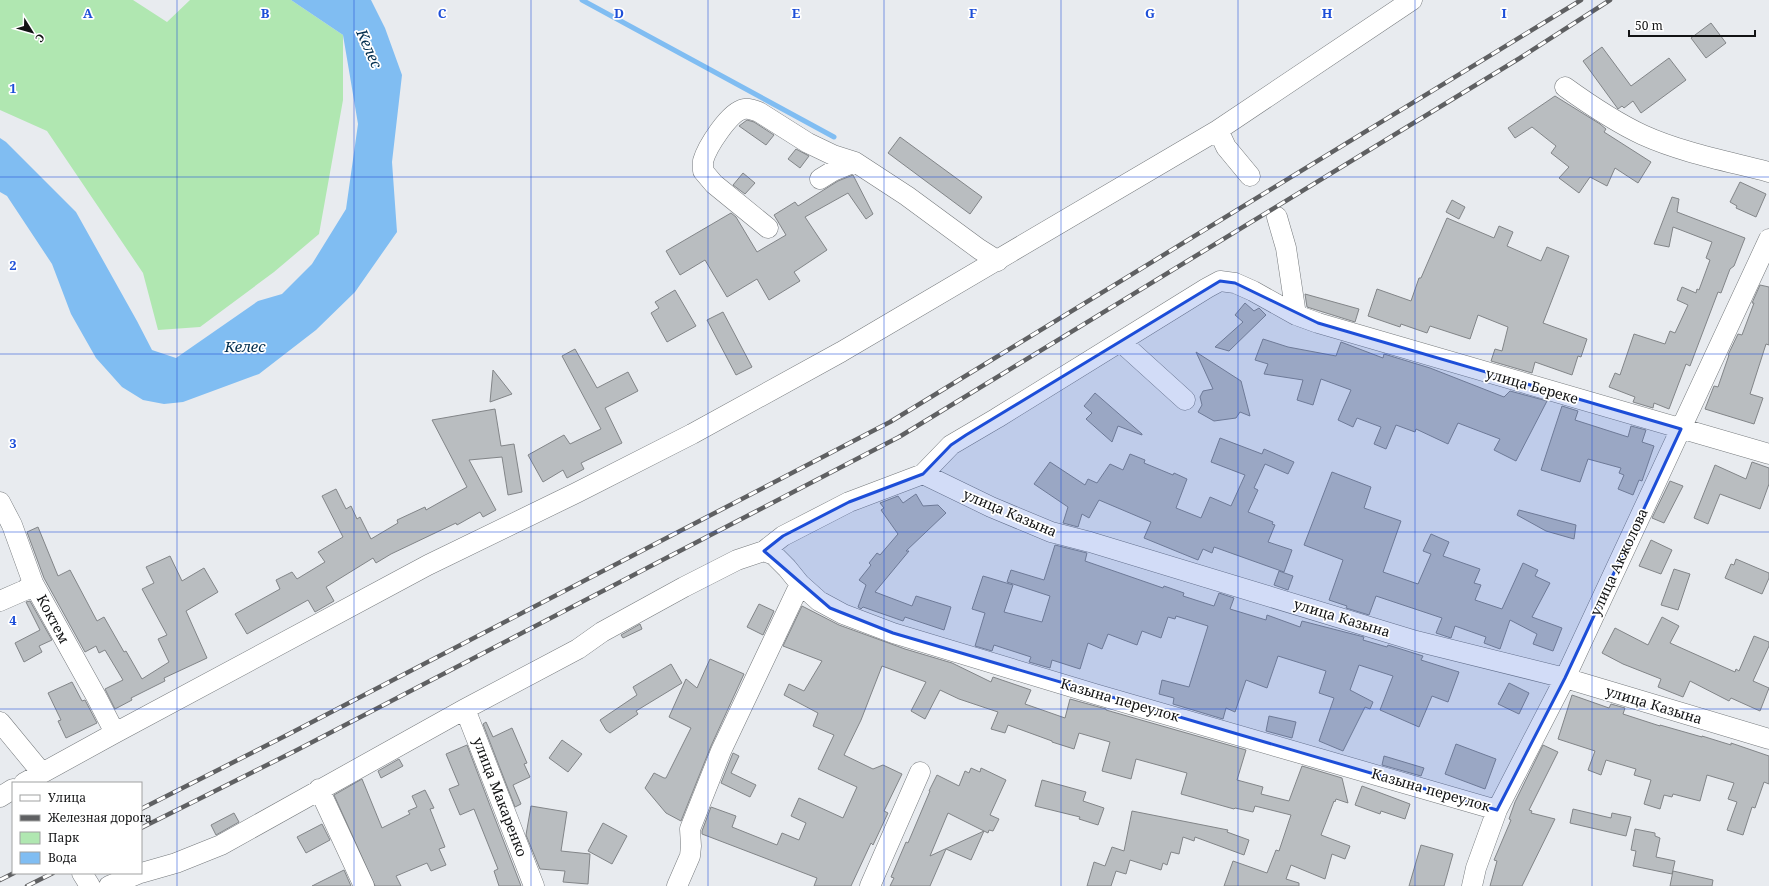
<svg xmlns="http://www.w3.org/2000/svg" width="1769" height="886" font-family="'Noto Serif',serif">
  <rect width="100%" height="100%" fill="#e8ebef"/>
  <path fill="#b0e7b1" d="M0 0H133L167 22 190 0H291L343 35V100L319 234 274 272 200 327 158 330 143 273 47 131 0 110Z"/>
  <path fill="#80bdf2" d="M291 0H371L385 28 402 75 392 162 397 232 355 292 316 330 259 374 183 402 164 404 143 400 122 387 96 358 71 314 52 264 7 196 0 192V138L6 142 76 212 137 321 152 350 176 358 258 301 282 294 312 264 346 209 358 124 343 35Z"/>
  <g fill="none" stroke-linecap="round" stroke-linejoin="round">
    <path stroke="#80bdf2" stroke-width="5" d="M582 0 834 137"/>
  </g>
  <path fill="#b9bdc0" stroke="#828588" d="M1711 23 1726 43 1706 58 1691 38Z
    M1602 47 1631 86 1669 58 1686 80 1641 113 1633 101 1624 108 1622 106 1618 109 1583 61Z
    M1555 96 1600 124 1606 129 1604 132 1651 162 1638 183 1615 168 1607 186 1590 177 1579 193 1559 178 1569 167 1551 153 1556 146 1532 127 1515 138 1508 128Z
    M747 120 754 122 774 135 766 145 739 126Z
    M900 137 982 197 970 214 888 153Z
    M796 149 809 156 800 168 788 159Z
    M743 173 755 183 745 194 733 185Z
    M853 175 873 214 866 219 848 193 805 217 827 250 794 272 800 281 769 300 757 279 727 297 705 260 680 275 666 251 731 213 736 217 757 252 786 235 774 215 795 202 798 206 838 181Z
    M1740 182 1766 194 1756 217 1736 208 1737 206 1730 202Z
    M1672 197 1679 199 1677 212 1745 238 1734 266 1730 269 1721 293 1718 292 1690 366 1686 364 1669 409 1654 403 1653 408 1633 402 1635 397 1609 387 1615 373 1620 375 1634 334 1665 344 1670 331 1675 333 1688 305 1677 300 1682 287 1696 293 1697 289 1699 290 1710 260 1706 258 1712 242 1673 227 1669 247 1654 244Z
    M1452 200 1465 207 1459 219 1446 212Z
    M1447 218 1494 238 1499 226 1513 232 1507 246 1541 261 1547 247 1569 256 1543 323 1587 339 1581 357 1578 356 1572 375 1535 362 1532 373 1491 361 1495 349 1502 351 1508 327 1478 315 1470 339 1430 326 1427 333 1401 324 1400 327 1368 316 1377 289 1411 301 1419 278H1421Z
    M1760 285 1769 287V345L1766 344 1750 394 1763 398 1754 424 1705 409 1714 386 1718 387 1729 355H1728L1738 334 1742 335 1754 303H1752Z
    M675 290 696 326 667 342 651 313 659 308 655 302Z
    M1305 294 1359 309 1355 322 1307 307Z
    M1245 303 1254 311 1259 308 1266 315 1229 351 1215 347 1243 322 1235 315Z
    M723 312 752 367 736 375 707 320Z
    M1263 339 1288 347 1336 356 1341 342 1383 358 1384 354 1430 368 1504 397 1510 391 1547 401 1516 461 1494 450 1500 439 1458 423 1448 444 1416 429 1415 432 1396 425 1386 449 1374 444 1381 427 1357 418 1353 427 1338 420 1351 390 1321 379 1313 405 1297 400 1303 380 1264 374 1268 364 1255 360Z
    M575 349 597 388 628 372 638 391 605 408 622 443 581 463 584 469 567 478 563 470 543 482 528 455 564 435 570 444 601 429 562 356Z
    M1196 352 1241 381 1250 416 1240 412 1236 418 1214 421 1198 412 1202 405 1200 397 1203 391 1213 389Z
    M493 370 512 394 490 402Z
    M1095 393 1142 434V435L1118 426 1112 442 1086 419 1092 413 1084 406Z
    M1562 406 1578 411 1575 420 1628 437 1631 426 1646 430 1642 442 1654 446 1642 481 1639 480 1633 495 1618 489 1624 475 1619 473 1621 468 1588 459 1580 482 1541 470Z
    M495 409 501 446 514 444 522 492 508 495 502 457 469 460 496 510 483 517 480 512 457 525 456 523 391 554 376 563 373 558 326 587 334 601 315 612 308 600 247 634 235 614 280 589 276 580 292 572 297 579 325 562 318 552 343 537 322 496 336 489 346 509 351 506 357 519 360 517 371 539 398 523 397 520 425 507 426 510 467 487 432 420Z
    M1220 438 1262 454 1264 449 1294 462 1288 474 1265 464 1254 488 1258 490 1248 512 1273 522 1272 524 1275 525 1268 542 1292 550 1284 572 1214 547 1212 553 1203 549 1198 560 1144 538 1151 522 1099 500 1089 518 1082 514 1078 527 1063 523 1068 507 1034 484 1050 462 1085 485 1088 479 1097 483 1110 464 1123 470 1130 454 1145 460 1144 463 1173 475 1174 473 1187 479 1176 508 1201 518 1210 497 1231 506 1245 475 1211 462Z
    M1752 462 1769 468V484L1760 509 1720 494 1708 524 1694 518 1715 465 1746 479Z
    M1332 472 1371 487 1364 508 1401 521 1383 572 1418 584 1431 554 1423 551 1431 534 1449 542 1443 556 1480 569 1474 583 1481 585 1475 600 1502 609 1523 563 1538 570 1535 576 1550 583 1532 617 1562 628 1553 651 1533 644 1537 634 1510 620 1500 649 1484 643 1486 637 1455 626 1451 638 1436 633 1442 618 1376 596 1369 615 1346 608 1347 606 1329 600 1343 560 1304 545Z
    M1670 481 1683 486 1664 523 1652 518Z
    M916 494 923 506 938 505 946 513 906 551H909L875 592 912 606 916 596 951 607 944 630 905 617 903 621 863 607 861 609 858 607 866 585 859 580 871 565 869 563 877 553 880 555 898 534 881 510 884 508 880 503 898 496 903 503Z
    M1519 510 1576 525 1574 539 1546 531 1517 515Z
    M38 527 58 576 70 570 97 621 104 617 124 652 126 651 142 679 169 662 158 639 167 635 142 589 154 583 146 567 170 556 182 581 204 568 218 592 186 611 207 658 164 678 165 681 131 698 132 700 115 709 105 689 123 680 105 650 99 653 96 646 85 652 44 578 27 532Z
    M1651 540 1672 550 1661 574 1639 566Z
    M1055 545 1087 553 1085 561 1163 588 1164 586 1184 593 1183 596 1214 606 1219 593 1234 598 1230 609 1266 620 1267 615 1300 627 1302 621 1364 637 1363 640 1387 647 1388 645 1423 656 1421 660 1459 672 1448 702 1432 696 1419 727 1380 710 1393 676 1359 665 1350 690 1373 702 1370 709 1365 707 1343 751 1319 741 1334 698 1319 693 1326 671 1278 656 1267 688 1246 680 1235 712 1226 708 1223 719 1173 704 1174 698 1159 694 1162 680 1189 687 1208 626 1176 616 1175 619 1168 617 1161 638 1142 631 1137 645 1108 634 1102 649 1088 643 1080 669 1052 660 1050 668 1029 662 1031 657 994 645 992 651 975 646 985 613 972 609 983 576 1013 585 1004 612 1042 622 1050 596 1007 582 1011 570 1044 580Z
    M1736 559 1769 573V578L1762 594 1725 578 1731 564 1734 565Z
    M1674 569 1690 574 1678 610 1661 605Z
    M1279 571 1293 576 1288 590 1274 585Z
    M30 601 52 640 39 646 42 652 24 662 15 643 40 630 26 602Z
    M759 604 774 611 763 635 747 627Z
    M802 606 839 625 905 649 952 663 991 682 993 677 1031 690 1025 704 1065 718 1070 699 1106 709V710L1246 750 1237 780 1263 787 1261 794 1289 801 1302 766 1342 778 1348 803 1336 799 1335 802 1334 801 1321 835 1350 846 1345 859 1332 854 1325 879 1291 865 1286 879 1299 883V886H1224L1233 861 1267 873 1276 850 1279 851 1291 815 1255 806 1253 812 1235 808 1234 809 1181 794 1187 773 1136 759 1131 779 1102 771 1110 742 1079 733 1074 749 1052 742V741L1008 725 1005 733 991 729 998 712 959 699 940 690 925 719 911 711 926 682 882 666 861 720 844 755 873 769 883 765 902 774 884 811 888 813 873 845 871 843 851 886H814L817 878 702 834V831L711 807 736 816 732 827 777 845 782 833 799 840 806 823 791 816 799 798 843 818 857 787 818 769 834 735 813 726 818 713 784 695 789 684 804 691 822 661 783 646Z
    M1662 617 1679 626 1670 643 1735 672 1736 669 1739 671 1754 636 1769 642V646L1753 681 1769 688 1760 711 1731 698 1729 701 1690 681 1683 697 1658 687 1661 679 1623 664 1602 653 1615 628 1648 645Z
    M640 624 642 629 623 638 621 635Z
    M710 659 744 674 711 746 681 821 666 813 645 788 654 773 664 778H666L691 728 669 717 686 679 697 688Z
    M671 664 682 683 636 711 638 714 610 733 606 730 600 720 637 695 633 687Z
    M72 682 82 701 85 700 97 723 66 738 58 721 61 720 48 693Z
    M1509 683 1529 693 1519 714 1498 704Z
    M1572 695 1609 708 1611 704 1625 708 1623 714 1660 726V725L1702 737V736L1731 745V743L1769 756V784L1764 782 1755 808 1752 807 1743 835 1727 830 1737 802 1728 799 1734 783 1707 775 1700 801 1673 794 1672 797 1664 795 1660 809 1644 804 1651 780 1634 775 1636 769 1606 760 1601 775 1588 770 1595 751 1558 739Z
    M1269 716 1296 722 1292 738 1266 731Z
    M486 722 493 737 512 728 527 763 524 764 530 777 513 785 521 804 515 807 483 724Z
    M562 740 582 754 568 772 549 758Z
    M1456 744 1496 759 1485 789 1445 774Z
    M467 745 494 816 521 886H499L494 871 498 869 474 809 460 815 449 789 459 785 446 754Z
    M1543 745 1558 752 1529 810 1532 811 1531 813 1555 819 1522 886H1490L1497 861 1494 860 1511 820 1509 819 1515 802Z
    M733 753 739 756 731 773 756 785 750 797 721 783Z
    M1384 756 1424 768 1421 776 1382 765Z
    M399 759 403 766 381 778 378 771Z
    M971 768 980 772 981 768 1006 780 990 815 999 819 993 831 989 830 988 833 948 813 930 856 984 831 971 860 946 849 930 886H890L894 878 891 877 906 842 908 843 930 791H929L937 775 959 786 965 771 969 773Z
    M362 779 382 828 410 814 408 811 417 807 412 796 425 790 434 808 430 809 445 847 439 849 446 865 431 871 427 863 396 876 401 886H375L334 795Z
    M1042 780 1086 792 1083 801 1104 808 1098 825 1079 819 1080 817 1035 806Z
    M1362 786 1410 804 1405 819 1381 811 1380 814 1355 805Z
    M531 806 567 812 561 851 590 854 588 884 563 882 565 871 540 869 526 835Z
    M1573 809 1611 818 1612 813 1631 817 1626 836 1570 823Z
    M1132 811 1228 830 1227 832 1249 840 1244 855 1195 837 1194 841 1183 837 1179 854 1171 852 1167 865 1163 863 1161 870 1130 860 1126 874 1116 871 1111 886H1087L1094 862 1105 866 1112 847 1124 851Z
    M234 813 239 822 216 835 211 825Z
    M603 823 627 836 612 864 588 851Z
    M322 824 330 840 306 853 297 837Z
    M1635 829 1655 833V836L1660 838 1656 857 1675 861 1672 874 1633 866 1636 851 1631 850Z
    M1421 845 1453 854 1444 886H1409Z
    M344 870 351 886H312Z
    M1673 871 1713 880 1712 886H1670Z"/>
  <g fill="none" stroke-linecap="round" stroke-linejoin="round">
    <defs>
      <path id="minor" d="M1565 87C1590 105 1615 122 1643 135 1683 153 1727 161 1769 172
        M1218 130 1226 147 1250 176
        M820 179 833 171 855 162
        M1277 217 1286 248 1296 315
        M768 228 714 184 703 171C703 168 703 164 703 161 707 147 729 112 744 109 749 108 754 110 759 112L808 143 833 155 855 162 907 196 979 249 998 261
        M1121 342 1185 400
        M923 474 991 507 1051 532 1090 542 1416 641 1565 678 1769 739
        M0 502 12 525 33 583 97 698 115 733
        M764 551 774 555 787 568 800 584 819 601 843 614 893 633 1095 694 1497 810
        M0 601 25 590 33 583
        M465 709 534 886
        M0 722 42 773
        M24 783 115 733 428 565 576 493 692 434 841 352 1218 130 1412 0
        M319 789 364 886
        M0 797 13 789
        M82 873 90 886
        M141 873 176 863 221 845 465 709 578 649 602 632 684 587 737 560 764 551 783 536 849 502 923 474 951 445 997 418 1207 288 1220 281 1235 283 1253 291 1296 315 1318 323 1769 454
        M109 886 140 873
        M677 886 690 856 691 846 690 829 721 751 800 584
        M870 886 920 772
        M1472 886 1476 868 1497 810 1565 678 1769 239"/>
    </defs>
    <use href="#minor" stroke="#75797c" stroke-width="21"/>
    <use href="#minor" stroke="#fff" stroke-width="20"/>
    <defs>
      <path id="rail" d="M141 809 289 734 890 422 1581 0
        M141 828 297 750 899 437 1520 58 1610 0
        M0 880 14 873
        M27 886 53 873"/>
    </defs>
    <use href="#rail" stroke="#5f6062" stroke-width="4.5"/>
    <use href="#rail" stroke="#fff" stroke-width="3" stroke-dasharray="9" stroke-linecap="butt"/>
  </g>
  <path fill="#1d4ed8" fill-opacity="0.2" stroke="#1d4ed8" stroke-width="3" stroke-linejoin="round" d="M1220 281 1235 283 1318 323 1681 429 1565 678 1497 810 893 633 830 608 764 551 783 536 849 502 923 474 951 445 966 435Z"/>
  <path fill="none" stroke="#1d4ed8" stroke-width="1" stroke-opacity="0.55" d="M177 0V886M354 0V886M531 0V886M708 0V886M884 0V886M1061 0V886M1238 0V886M1415 0V886M1592 0V886M0 177H1769M0 354H1769M0 532H1769M0 709H1769"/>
  <g text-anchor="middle" stroke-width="3.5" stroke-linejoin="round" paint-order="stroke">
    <g font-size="14" fill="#121314" stroke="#fff">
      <text transform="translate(1532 386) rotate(16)" y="5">улица Береке</text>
      <text transform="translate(1010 513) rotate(23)" y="5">улица Казына</text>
      <text transform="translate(1619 562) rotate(-65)" y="5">улица Акжолова</text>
      <text transform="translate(1342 618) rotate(17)" y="5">улица Казына</text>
      <text transform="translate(53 619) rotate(62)" y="5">Коктем</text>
      <text transform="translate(1120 700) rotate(16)" y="5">Казына переулок</text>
      <text transform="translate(1654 705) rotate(17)" y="5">улица Казына</text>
      <text transform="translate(1431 790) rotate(16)" y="5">Казына переулок</text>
      <text transform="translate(500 797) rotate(69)" y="5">улица Макаренко</text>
    </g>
    <g font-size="15" font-style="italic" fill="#002d4e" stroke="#fff">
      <text transform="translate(369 49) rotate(66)" y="5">Келес</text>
      <text x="245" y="352">Келес</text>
    </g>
  </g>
  <g font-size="13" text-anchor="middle" font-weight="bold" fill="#1d4ed8" stroke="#fff" stroke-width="3.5" stroke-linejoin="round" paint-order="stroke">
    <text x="88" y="18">A</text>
    <text x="265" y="18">B</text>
    <text x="442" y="18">C</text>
    <text x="619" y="18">D</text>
    <text x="796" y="18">E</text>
    <text x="973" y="18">F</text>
    <text x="1150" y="18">G</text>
    <text x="1327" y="18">H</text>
    <text x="1504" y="18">I</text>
    <text x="13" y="93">1</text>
    <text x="13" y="270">2</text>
    <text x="13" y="448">3</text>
    <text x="13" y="625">4</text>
  </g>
  <rect x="12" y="782" width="130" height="92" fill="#ffffff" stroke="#a0a1a1"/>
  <rect x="20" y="795" width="20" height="6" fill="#ffffff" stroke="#a0a1a1"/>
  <text x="48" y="802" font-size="12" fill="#121314">Улица</text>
  <rect x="20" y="815" width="20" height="6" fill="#5f6062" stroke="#a0a1a1"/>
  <text x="48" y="822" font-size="12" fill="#121314">Железная дорога</text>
  <rect x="20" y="832" width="20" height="12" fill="#b0e7b1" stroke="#a0a1a1"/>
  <text x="48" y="842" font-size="12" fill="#121314">Парк</text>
  <rect x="20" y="852" width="20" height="12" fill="#80bdf2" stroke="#a0a1a1"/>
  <text x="48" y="862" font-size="12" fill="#121314">Вода</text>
  <g transform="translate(32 32) rotate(127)" stroke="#ffffff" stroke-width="3" paint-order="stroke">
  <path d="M0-3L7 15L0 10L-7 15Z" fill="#121314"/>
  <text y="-6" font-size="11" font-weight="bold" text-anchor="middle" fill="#121314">С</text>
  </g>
  <path d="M1629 30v6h126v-6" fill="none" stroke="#121314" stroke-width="2"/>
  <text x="1635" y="30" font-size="12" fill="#121314" stroke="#ffffff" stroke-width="3" paint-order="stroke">50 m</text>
</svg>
